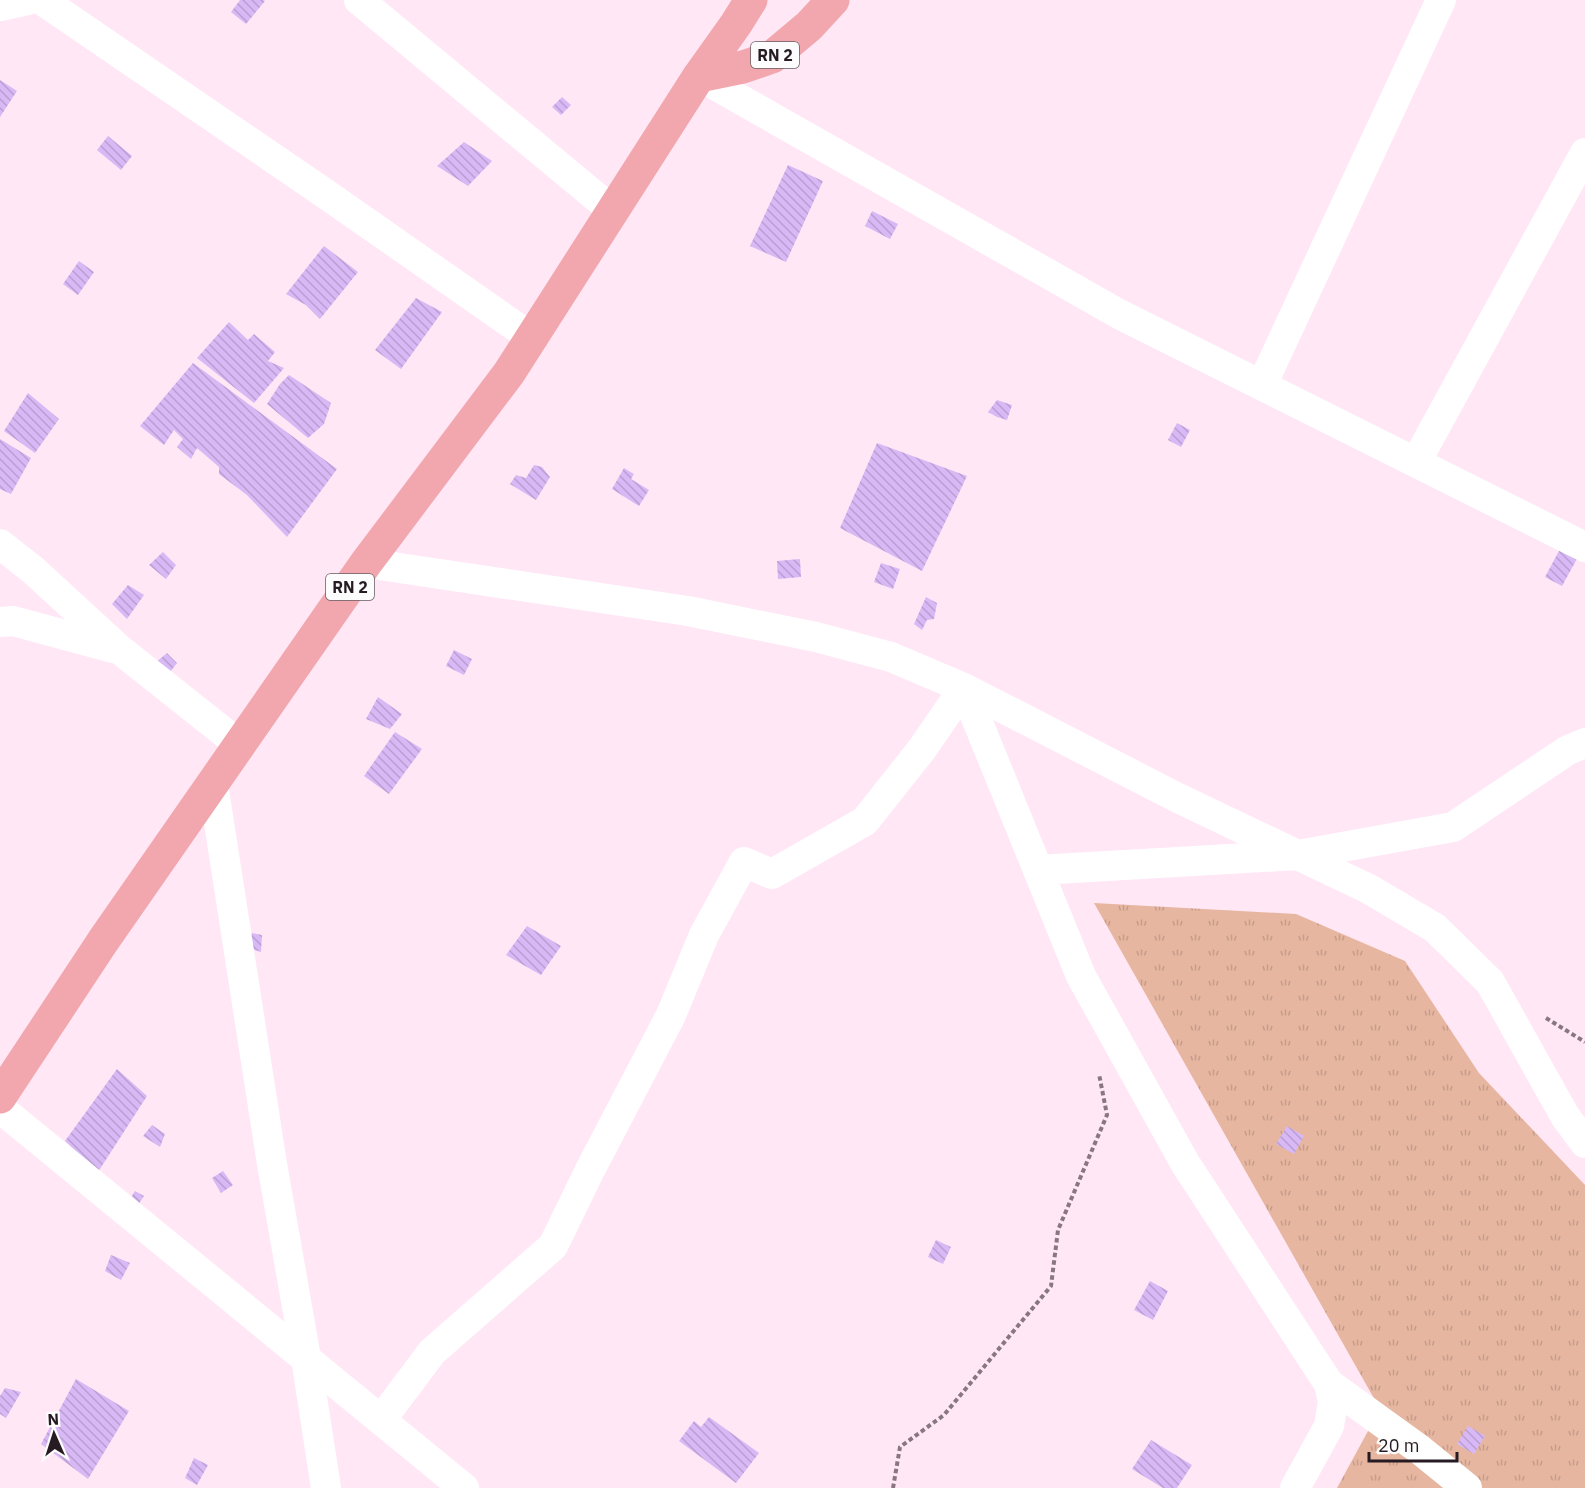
<svg xmlns="http://www.w3.org/2000/svg" width="1585" height="1488" font-family="'IBM Plex Sans',sans-serif">
  <defs>
    <pattern id="grass-tufts" width="24" height="20" patternUnits="userSpaceOnUse" patternTransform="scale(1.5)"><rect width="24" height="20" fill="#e7b6a0"/><path d="M3 7l-1-3M5 7V3M7 7l1-3M15 17l-1-3M17 17v-4M19 17l1-3" fill="none" stroke="#c69c8a"/></pattern>
    <pattern id="building-back-hatch" width="6" height="6" patternUnits="userSpaceOnUse" patternTransform="scale(1.5)"><rect width="6" height="6" fill="#d8b9f5"/><path d="M-1 5l2 2M0 0l6 6M5-1l2 2" fill="none" stroke="#b99ed2"/></pattern>
  </defs>
  <rect width="100%" height="100%" fill="#ffe7f6"/>
  <path fill="url(#grass-tufts)" d="M1094 903 1296 914 1405 961 1479 1073 1585 1185V1488H1337L1380 1409Z"/>
  <path fill="url(#building-back-hatch)" d="M240 0H263L265 1 246 24 231 12Z
    M0 80 17 91 0 117Z
    M562 97 571 105 561 115 552 107Z
    M108 136 132 156 121 170 97 150Z
    M464 142 492 161 468 186 437 166Z
    M788 165 823 181 786 262 750 246Z
    M872 211 898 224 890 239 865 226Z
    M324 246 358 272 320 319 306 305 286 294Z
    M79 261 94 272 78 295 63 284Z
    M416 298 442 312 401 369 375 350Z
    M229 322 248 340 254 334 275 352 268 361 284 368 254 403 197 358Z
    M193 363 337 469 287 537 247 495 219 474V467L197 448 191 459 177 447 183 439 174 430 164 445 140 426Z
    M289 375 331 403 324 424 308 438 267 404 280 384Z
    M28 393 59 419 35 453 4 431Z
    M997 400 1012 405 1007 420 997 417 988 412Z
    M1177 423 1190 430 1181 447 1168 440Z
    M0 439 31 458 11 494 0 489Z
    M877 443 967 476 922 571 840 528Z
    M534 465 542 467 550 477 536 500 510 484 516 475 526 478Z
    M624 468 634 474 631 479 649 490 639 506 612 489Z
    M1560 549 1578 557 1562 586 1545 577Z
    M163 552 176 565 166 579 149 565Z
    M800 559 801 577 778 579 777 561Z
    M881 563 900 569 893 589 874 582Z
    M128 585 144 595 127 619 112 604Z
    M926 597 937 603 934 619 927 620 922 630 914 624Z
    M454 650 472 659 464 675 446 666Z
    M167 653 177 663 167 676 155 663Z
    M378 697 402 714 390 729 366 719Z
    M395 732 422 749 389 794 364 776Z
    M527 926 561 946 541 975 506 955Z
    M252 933 262 935 261 952 246 947Z
    M117 1069 147 1096 98 1172 65 1141Z
    M152 1125 165 1134 160 1147 143 1136Z
    M1287 1126 1304 1136 1294 1154 1276 1144Z
    M223 1171 233 1185 221 1193 212 1178Z
    M135 1191 144 1196 138 1205 130 1199Z
    M936 1240 951 1247 943 1264 928 1257Z
    M111 1255 130 1263 121 1280 105 1271Z
    M1150 1281 1168 1291 1153 1320 1134 1310Z
    M76 1379 129 1411 88 1479 41 1444Z
    M5 1388 21 1392 6 1418 0 1414V1396Z
    M709 1417 759 1453 736 1483 679 1441 694 1421 701 1427Z
    M1468 1426 1485 1436 1474 1454 1457 1444Z
    M1151 1440 1192 1465 1177 1488H1163L1132 1469Z
    M194 1458 208 1465 197 1485 185 1478Z"/>
  <g fill="none" stroke-linecap="round" stroke-linejoin="round">
    <path stroke="#887782" stroke-width="4" stroke-dasharray="4.5 3" stroke-linecap="butt" d="M1546 1018 1585 1042
      M893 1488 900 1447 944 1415 1051 1286 1058 1230 1107 1115 1099 1074"/>
    <path stroke="#fff" stroke-width="30" d="M42 0 330 197 532 338
      M359 0 613 211
      M0 6 28 0
      M699 76 1119 314 1585 547
      M1262 385 1441 0
      M1416 462 1585 153
      M0 544 33 570 119 649 240 745
      M366 563 688 611 816 637 891 657 964 688 1176 797 1369 889 1435 928 1490 982 1565 1116 1585 1143
      M0 622 13 621 113 648
      M964 688 1081 976 1185 1163 1329 1384 1333 1402 1329 1426 1295 1488
      M213 784 272 1164 306 1358 326 1488
      M1038 870 1298 855 1453 827 1568 750 1585 743
      M0 1108 464 1488
      M1329 1384 1419 1449 1467 1488
      M381 1420 432 1352 553 1246 590 1170 671 1015 704 935 744 862 772 874 865 821 922 749 964 688"/>
    <path stroke="#f2a7ae" stroke-width="33" d="M699 76 743 67 772 57 809 26 833 0
      M0 1097 103 941 366 563 509 373 699 76 736 24 751 0"/>
  </g>
  <g text-anchor="middle" stroke-width="4.5" stroke-linejoin="round" paint-order="stroke">
    <g fill="#fcfcfc" stroke="#665e63" stroke-width="1.5">
      <rect x="751" y="42" width="48" height="26" rx="4.5"/>
      <rect x="326" y="574" width="48" height="26" rx="4.5"/>
    </g>
    <g font-size="16" font-weight="bold" fill="#261b22">
      <text x="775" y="61">RN 2</text>
      <text x="350" y="593">RN 2</text>
    </g>
  </g>
  <g transform="translate(54 1434) rotate(357)" stroke="#fcfcfc" stroke-width="4.5" paint-order="stroke">
  <path d="M0-4.5L10 22L0 15L-10 22Z" fill="#261b22"/>
  <text y="-9" font-size="16" font-weight="bold" text-anchor="middle" fill="#261b22">N</text>
  </g>
  <path d="M1369 1452v9h88v-9" fill="none" stroke="#261b22" stroke-width="3"/>
  <text x="1378" y="1452" font-size="18" fill="#261b22" stroke="#fcfcfc" stroke-width="4.5" paint-order="stroke">20 m</text>
</svg>
